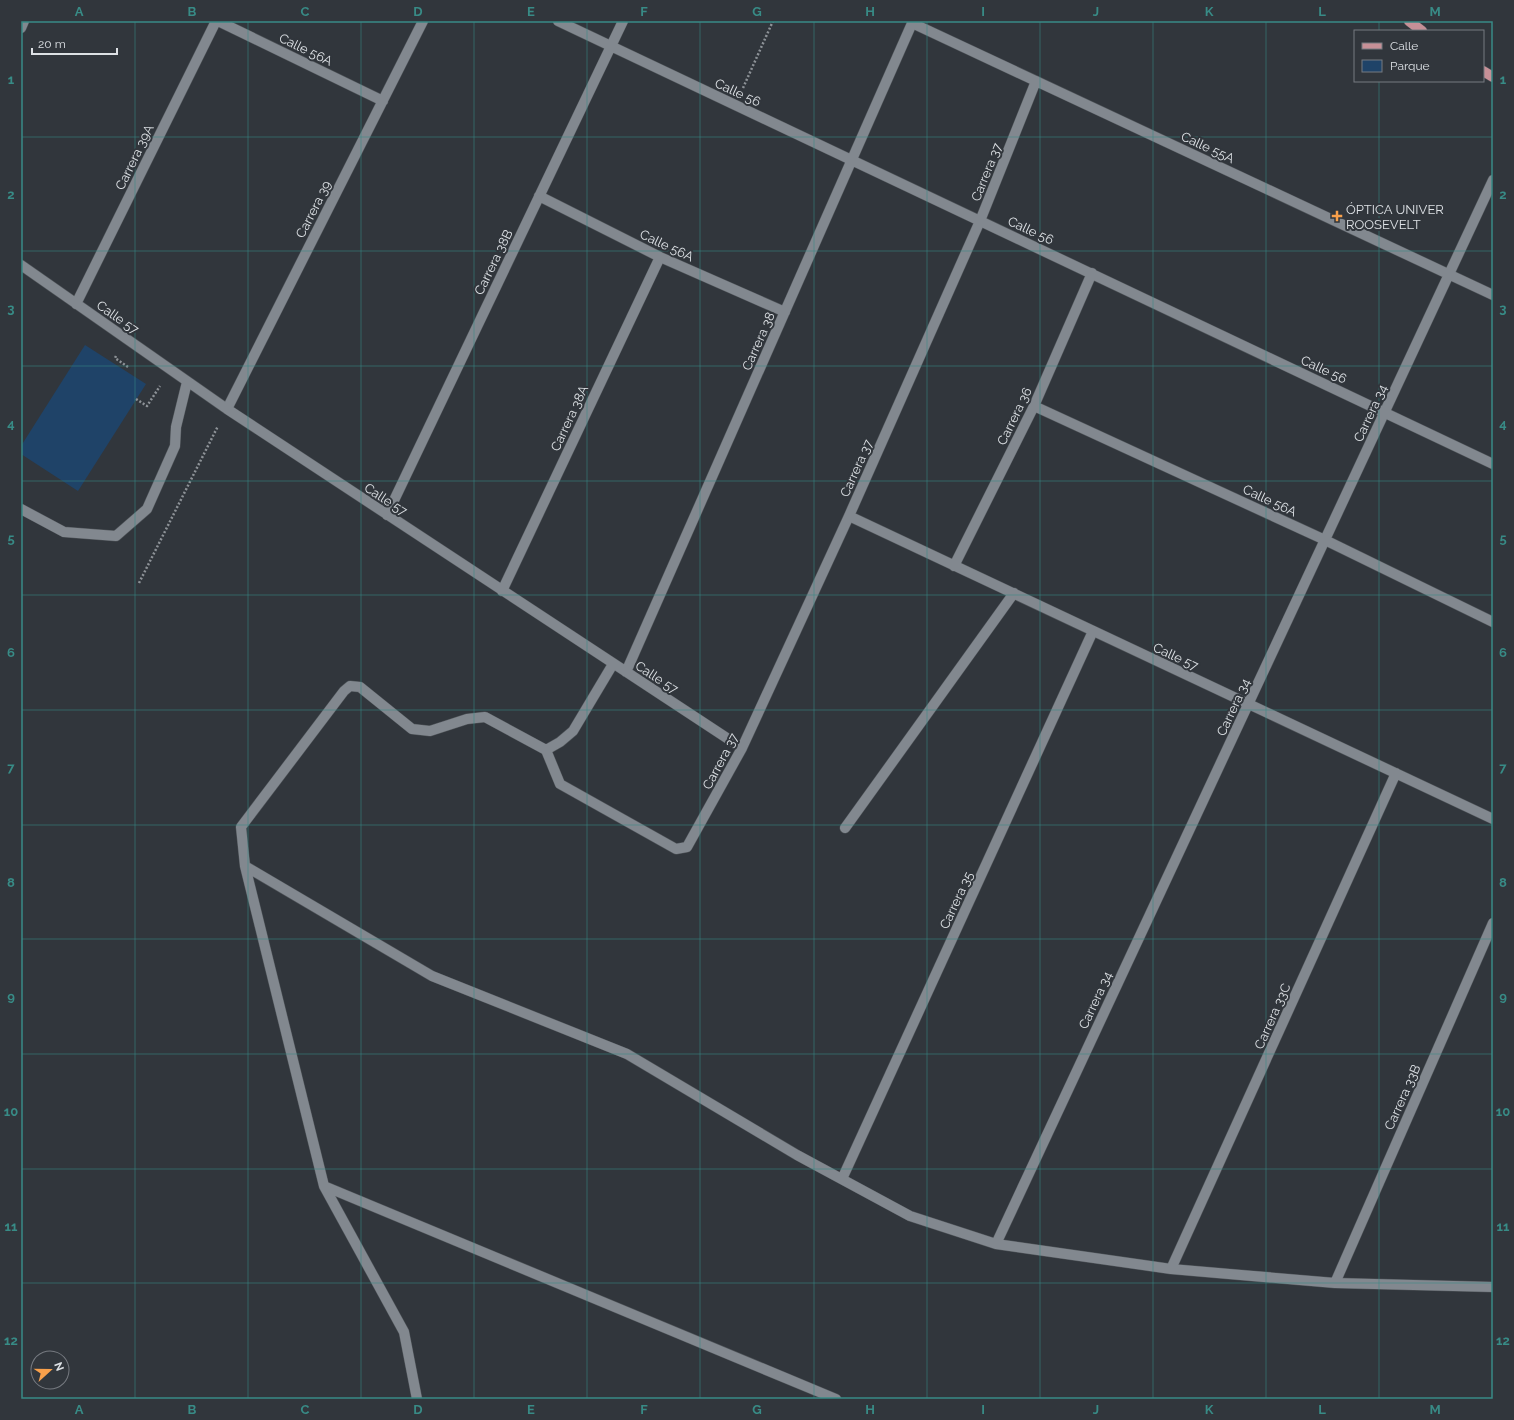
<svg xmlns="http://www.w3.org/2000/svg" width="1514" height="1420" font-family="Raleway,sans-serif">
  <rect width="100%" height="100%" fill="#31363c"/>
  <path fill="#1f4368" d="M85 345 146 384 78 491 21 454V446Z"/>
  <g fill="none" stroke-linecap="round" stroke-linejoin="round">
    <defs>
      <path id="minor" d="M218 21 383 101
        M558 21 1493 464
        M912 23 1493 295
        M21 28 24 21
        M539 196 660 257 785 312
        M21 265 227 409 742 748
        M76 304 216 21
        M1034 406 1325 540 1493 622
        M227 409 423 21
        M21 509 64 532 116 536 147 509 175 446 176 427 187 382
        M387 515 623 21
        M849 516 1493 819
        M954 566 1034 406 1092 273
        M502 591 660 257
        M626 672 913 21
        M546 750 560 742 573 731 613 664
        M845 828 1014 593
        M245 866 432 976 627 1054 797 1155 910 1216 996 1244 1171 1269 1335 1283 1493 1287
        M842 1179 1093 631
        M324 1186 836 1399
        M996 1244 1493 180
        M1171 1269 1396 773
        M1335 1283 1493 923
        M417 1399 404 1332 324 1186 245 866 241 827 344 691 350 686 360 687 412 729 430 731 467 719 485 717 546 750 560 784 676 849 687 847 742 748 849 516 980 221 1036 81"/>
      <path id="major" d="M1409 21 1422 31
        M1483 71 1493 77"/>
    </defs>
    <use href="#minor" stroke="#4f5459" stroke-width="11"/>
    <use href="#major" stroke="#4f5459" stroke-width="11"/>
    <path stroke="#8d9297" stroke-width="2.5" stroke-dasharray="2 2" stroke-linecap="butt" d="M743 88 773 21
      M116 356 115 358 128 367
      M136 399 147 406 160 386
      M139 583 218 426"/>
    <use href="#minor" stroke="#82888f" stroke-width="10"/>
    <use href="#major" stroke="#c69097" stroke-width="10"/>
  </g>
  <path fill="none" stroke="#388b86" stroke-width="1" stroke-opacity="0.55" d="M135 21V1399M248 21V1399M361 21V1399M474 21V1399M587 21V1399M700 21V1399M814 21V1399M927 21V1399M1040 21V1399M1153 21V1399M1266 21V1399M1379 21V31M1379 81V1399M21 137H1493M21 251H1493M21 366H1493M21 481H1493M21 595H1493M21 710H1493M21 825H1493M21 939H1493M21 1054H1493M21 1169H1493M21 1283H1493"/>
  <path fill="#f8a04b" stroke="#31363c" stroke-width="1.5" d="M1335 210h4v4h4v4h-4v4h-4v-4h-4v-4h4z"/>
  <g text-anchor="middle" stroke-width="4" stroke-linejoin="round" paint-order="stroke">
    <g font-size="13" fill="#dde1e5" stroke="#31363c">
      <text transform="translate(306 49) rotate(26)" y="5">Calle 56A</text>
      <text transform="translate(738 92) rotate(25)" y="5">Calle 56</text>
      <text transform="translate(1208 147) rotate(25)" y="5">Calle 55A</text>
      <text transform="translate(134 157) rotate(-64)" y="5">Carrera 39A</text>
      <text transform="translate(986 172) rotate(-68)" y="5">Carrera 37</text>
      <text transform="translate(313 209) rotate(-63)" y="5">Carrera 39</text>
      <text transform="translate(1031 230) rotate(25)" y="5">Calle 56</text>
      <text transform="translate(667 245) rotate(25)" y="5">Calle 56A</text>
      <text transform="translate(493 262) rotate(-64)" y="5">Carrera 38B</text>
      <text transform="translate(118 317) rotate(35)" y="5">Calle 57</text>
      <text transform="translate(758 341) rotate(-66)" y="5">Carrera 38</text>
      <text transform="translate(1324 369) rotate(25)" y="5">Calle 56</text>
      <text transform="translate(1370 413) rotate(-65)" y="5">Carrera 34</text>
      <text transform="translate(1014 416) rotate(-64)" y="5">Carrera 36</text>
      <text transform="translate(569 418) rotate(-65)" y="5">Carrera 38A</text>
      <text transform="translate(856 468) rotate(-66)" y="5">Carrera 37</text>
      <text transform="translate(386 499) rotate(33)" y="5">Calle 57</text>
      <text transform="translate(1270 500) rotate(25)" y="5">Calle 56A</text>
      <text transform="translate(1176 656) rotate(25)" y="5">Calle 57</text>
      <text transform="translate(657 677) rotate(33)" y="5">Calle 57</text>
      <text transform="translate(1233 707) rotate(-65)" y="5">Carrera 34</text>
      <text transform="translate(720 761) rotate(-62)" y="5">Carrera 37</text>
      <text transform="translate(956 900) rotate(-65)" y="5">Carrera 35</text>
      <text transform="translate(1095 1000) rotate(-65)" y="5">Carrera 34</text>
      <text transform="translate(1272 1016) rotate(-66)" y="5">Carrera 33C</text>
      <text transform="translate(1402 1097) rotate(-66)" y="5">Carrera 33B</text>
    </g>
    <g font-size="13" fill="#dde1e5" stroke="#31363c" text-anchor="start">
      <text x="1346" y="214">ÓPTICA UNIVER<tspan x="1346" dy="15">ROOSEVELT</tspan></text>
    </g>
  </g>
  <rect width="1514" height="1420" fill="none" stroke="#31363c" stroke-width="44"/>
  <rect x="1354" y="30" width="130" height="52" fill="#31363c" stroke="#767a80"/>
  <rect x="1362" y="43" width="20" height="6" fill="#c69097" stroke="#767a80"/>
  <text x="1390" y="50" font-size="12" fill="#dde1e5">Calle</text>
  <rect x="1362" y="60" width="20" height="12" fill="#1f4368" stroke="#767a80"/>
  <text x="1390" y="70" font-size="12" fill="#dde1e5">Parque</text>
  <g transform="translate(50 1370) rotate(69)"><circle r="19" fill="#31363c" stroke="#767a80"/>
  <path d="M0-3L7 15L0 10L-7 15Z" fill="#f8a04b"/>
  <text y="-6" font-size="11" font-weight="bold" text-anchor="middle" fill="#dde1e5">N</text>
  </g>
  <path d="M32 48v6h85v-6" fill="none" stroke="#dde1e5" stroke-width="2"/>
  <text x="38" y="48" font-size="12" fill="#dde1e5" stroke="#31363c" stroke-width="3" paint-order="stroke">20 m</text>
  <rect x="22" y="22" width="1470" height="1376" fill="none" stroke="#388b86" stroke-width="1.5"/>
  <g font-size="13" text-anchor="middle" font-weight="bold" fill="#388b86">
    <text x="79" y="16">A</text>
    <text x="192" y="16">B</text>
    <text x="305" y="16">C</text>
    <text x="418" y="16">D</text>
    <text x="531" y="16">E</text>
    <text x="644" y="16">F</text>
    <text x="757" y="16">G</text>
    <text x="870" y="16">H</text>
    <text x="983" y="16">I</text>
    <text x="1096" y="16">J</text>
    <text x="1209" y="16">K</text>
    <text x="1322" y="16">L</text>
    <text x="1435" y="16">M</text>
    <text x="11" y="84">1</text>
    <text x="1503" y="84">1</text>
    <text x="11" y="199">2</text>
    <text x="1503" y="199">2</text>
    <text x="11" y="313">3</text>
    <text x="1503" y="313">3</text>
    <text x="11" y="428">4</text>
    <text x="1503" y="428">4</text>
    <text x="11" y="543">5</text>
    <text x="1503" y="543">5</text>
    <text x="11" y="657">6</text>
    <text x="1503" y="657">6</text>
    <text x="11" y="772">7</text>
    <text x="1503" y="772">7</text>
    <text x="11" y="887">8</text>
    <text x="1503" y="887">8</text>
    <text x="11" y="1001">9</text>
    <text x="1503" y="1001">9</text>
    <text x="11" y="1116">10</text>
    <text x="1503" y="1116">10</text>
    <text x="11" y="1231">11</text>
    <text x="1503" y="1231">11</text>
    <text x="11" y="1345">12</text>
    <text x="1503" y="1345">12</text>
    <text x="79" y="1414">A</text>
    <text x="192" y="1414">B</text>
    <text x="305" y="1414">C</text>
    <text x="418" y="1414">D</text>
    <text x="531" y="1414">E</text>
    <text x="644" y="1414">F</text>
    <text x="757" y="1414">G</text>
    <text x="870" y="1414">H</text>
    <text x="983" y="1414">I</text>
    <text x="1096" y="1414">J</text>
    <text x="1209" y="1414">K</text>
    <text x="1322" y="1414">L</text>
    <text x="1435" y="1414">M</text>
  </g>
</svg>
